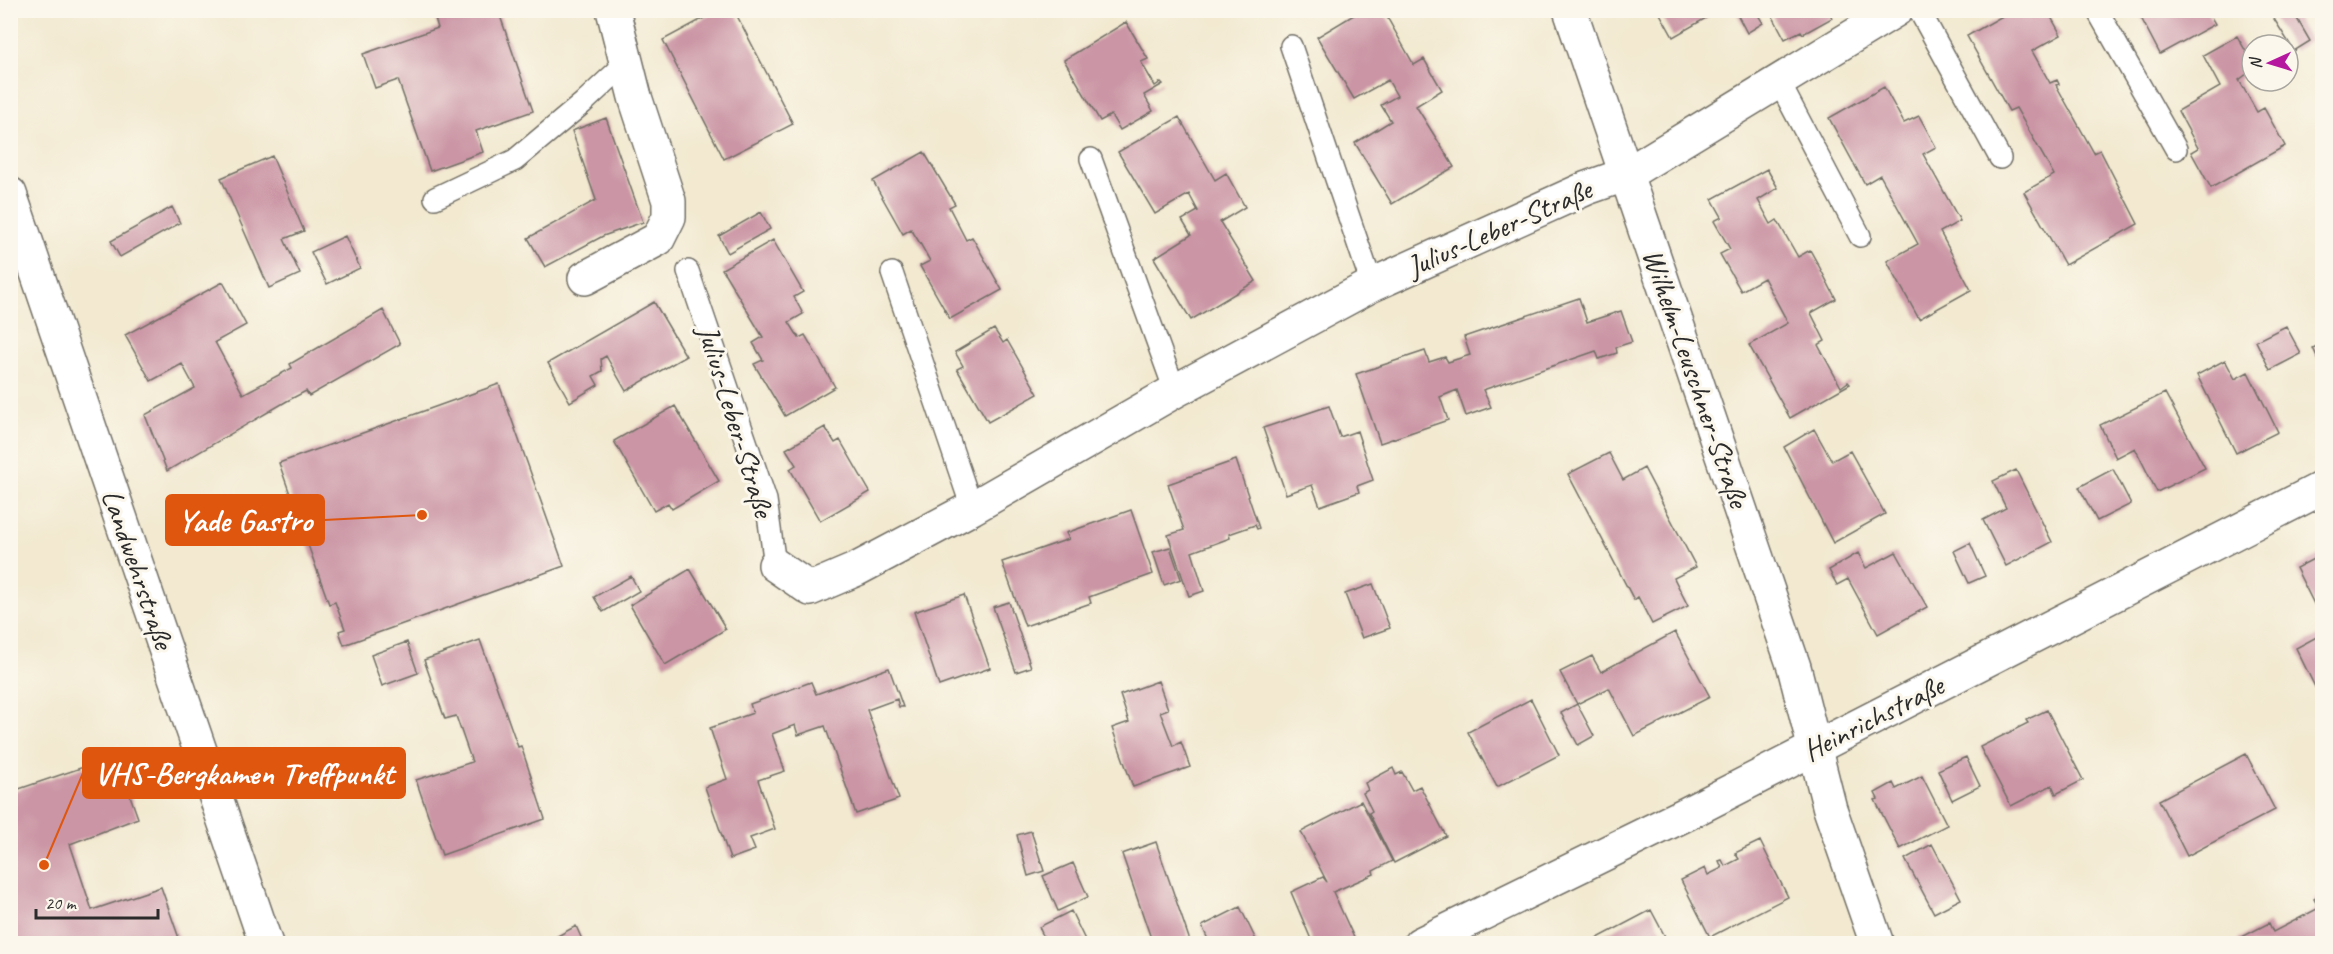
<svg xmlns="http://www.w3.org/2000/svg" width="2333" height="954" font-family="Caveat,sans-serif">
  <rect width="100%" height="100%" fill="#fbf7ec"/>
  <filter id="ink" filterUnits="userSpaceOnUse"><feTurbulence type="fractalNoise" baseFrequency=".0167" numOctaves="2"/><feDisplacementMap in="SourceGraphic" scale="12" xChannelSelector="R" yChannelSelector="G"/><feConvolveMatrix kernelMatrix="1 2 1 2 8 2 1 2 1" color-interpolation-filters="sRGB"/></filter>
  <filter id="wash" filterUnits="userSpaceOnUse"><feTurbulence type="fractalNoise" baseFrequency=".008" numOctaves="4" result="noise"/><feDisplacementMap in="SourceGraphic" scale="24" xChannelSelector="R" yChannelSelector="G"/><feGaussianBlur stdDeviation="1.35" result="paint"/><feColorMatrix in="noise" values="0 0 0 0 0 0 0 0 0 0 0 0 0 0 0 0 0 1.4 0 .05"/><feComposite in="paint" operator="in"/></filter>
  <g filter="url(#wash)">
    <rect width="100%" height="100%" fill="#f2e9d0"/>
    <g id="blocks">
      <path fill="#cb95a5" d="M437 10H498L533 111 476 131 483 152 430 171 398 80 375 88 363 54 438 28 433 12Z
        M719 10H734L793 124 724 159 663 40Z
        M1362 10H1383L1414 65 1424 59 1442 90 1416 106 1454 167 1392 204 1355 143 1391 121 1381 105 1397 96 1388 80 1354 99 1317 37Z
        M1658 10H1720L1673 37Z
        M1735 10H1755L1763 23 1747 33Z
        M1775 10H1828L1832 18 1803 34 1801 31 1785 39 1771 13Z
        M2013 10H2047L2061 35 2032 51 2050 83 2057 80 2059 84 2056 85 2094 153 2100 150 2138 224 2065 265 2024 192 2054 175 2016 108 2009 111 1967 36Z
        M2137 10H2207L2215 24 2160 54Z
        M2287 10H2292L2310 41 2294 51 2274 19Z
        M1126 22 1148 59 1141 62 1155 86 1161 82 1163 84 1144 95 1153 111 1120 130 1111 115 1100 121 1064 60Z
        M2237 36 2252 62V70L2239 80 2257 112 2264 108 2285 146 2211 188 2191 152 2198 148 2178 111 2220 87 2203 55Z
        M1884 87 1904 123 1919 116 1936 147 1923 154 1960 221 1940 232 1971 290 1919 319 1887 261 1918 244 1880 175 1865 184 1829 118Z
        M1179 117 1215 180 1226 173 1245 207 1220 222 1256 281 1191 320 1154 258 1191 235 1182 220 1198 211 1189 194 1155 214 1118 152Z
        M606 118 643 222 603 236 545 267 528 238 596 200 572 131Z
        M924 152 955 204 949 207 966 240 972 237 1002 290 950 319 920 266 930 261 921 245 911 229 903 234 873 181Z
        M272 156 304 231 284 239 300 274 269 288 221 178Z
        M1767 169 1778 188 1758 200 1771 224 1777 220 1798 257 1810 250 1820 268 1836 299 1811 313 1825 341 1818 345 1841 387 1848 382 1850 384 1790 418 1749 345 1788 323 1764 278 1741 291 1720 254 1730 249 1714 221 1722 217 1712 199Z
        M172 207 180 223 120 257 111 241Z
        M761 212 770 229 728 253 719 236Z
        M345 236 360 268 327 284 311 252Z
        M773 240 803 292 794 297 803 314 789 322 799 338 805 335 835 387 785 416 754 364 763 360 753 343 763 337 722 269Z
        M223 282 246 325 215 342 243 394 292 368 290 364 383 310 400 344 309 396 306 391 287 401 167 471 145 415 195 388 182 364 151 381 125 335Z
        M1579 298 1587 322 1621 311 1632 342 1616 347 1617 353 1599 359 1596 351 1483 390 1491 407 1466 416 1457 390 1440 397 1448 420 1380 443 1356 374 1425 351 1429 362 1445 357 1448 362 1470 355 1464 337Z
        M654 302 686 356 626 391 606 356 601 359 602 371 593 376 598 385 570 402 548 363Z
        M2286 326 2301 354 2270 370 2256 341Z
        M994 329 1003 343 1007 340 1038 394 988 422 957 369 963 366 955 352Z
        M2322 343V367L2313 348Z
        M2225 360 2235 379 2248 372 2278 432 2236 453 2197 375Z
        M499 384 564 566 344 645 339 631 345 629 335 602 329 604 279 463Z
        M2165 393 2205 468 2157 492 2135 448 2116 458 2100 425Z
        M675 406 719 481 672 509 668 503 654 511 614 441Z
        M1329 406 1340 437 1357 431 1373 480 1357 486 1359 492 1320 506 1312 485 1286 494 1263 428Z
        M825 427 835 443 840 440 870 492 820 521 790 469 796 465 786 449Z
        M1814 429 1832 461 1850 451 1885 514 1833 543 1784 447Z
        M1609 453 1623 480 1644 468 1696 567 1674 578 1688 606 1652 624 1638 597 1634 600 1568 474Z
        M1236 460 1259 528 1257 529 1255 525 1229 534 1230 538 1192 552 1204 591 1189 596 1168 535 1184 530 1168 484Z
        M2113 469 2131 504 2097 521 2079 487Z
        M2016 470 2052 542 2006 566 1983 520 2006 508 1993 481Z
        M1131 510 1153 574 1089 597 1091 603 1025 626 1002 562 1069 539 1066 533Z
        M1970 543 1985 576 1969 583 1954 551Z
        M1170 547 1181 579 1164 585 1153 552Z
        M1896 552 1927 607 1878 634 1848 579 1837 585 1829 570 1858 553 1866 568Z
        M2319 556 2320 558 2322 557V620L2296 568Z
        M690 569 726 629 665 665 630 605Z
        M631 576 639 591 603 612 594 597Z
        M1373 584 1390 628 1362 638 1345 594Z
        M964 595 990 668 939 686 914 612Z
        M1009 602 1031 667 1016 672 993 607Z
        M1675 632 1710 697 1634 736 1609 688 1577 704 1560 672 1592 656 1601 672Z
        M2322 634 2320 678 2322 688 2317 691 2296 648Z
        M480 640 518 747 521 746 545 819 442 855 416 780 472 762 456 716 445 719 424 660Z
        M407 642 418 673 382 686 371 655Z
        M889 668 903 707H899L897 699 867 710 899 799 856 814 825 726 798 735 795 725 772 734 785 771 758 780 775 829 750 838 755 850 730 859 705 787 727 779 710 728 753 713 750 704 811 682 816 694Z
        M1158 681 1168 709 1160 712 1173 746 1181 742 1190 767 1133 787 1112 728 1129 722 1120 695Z
        M1531 699 1559 755 1497 787 1468 732Z
        M1577 704 1594 736 1578 745 1561 713Z
        M2047 710 2083 780 2056 794 2052 785 2011 806 1980 747 2028 723 2026 720Z
        M2246 754 2275 810 2187 856 2159 800Z
        M116 756 138 818 70 844 92 910 161 887 181 944H10V792Z
        M1966 757 1980 786 1952 800 1938 770Z
        M1393 768 1396 775 1402 772 1412 790 1420 786 1446 836 1394 863 1369 813 1372 811 1363 793 1368 790 1365 783Z
        M1922 776 1947 825 1900 849 1875 800 1878 799 1875 793 1893 783 1896 789Z
        M1361 801 1392 861 1373 871 1374 874 1333 892 1356 942 1313 944 1291 892 1323 877 1327 882 1301 832Z
        M1031 831 1044 871 1028 876 1017 835Z
        M1760 841 1788 897 1710 937 1681 880 1705 868 1708 875 1722 868 1719 861 1722 860 1725 866 1739 859 1735 853Z
        M1156 842 1191 944H1153L1122 854Z
        M1932 844 1961 899 1934 913 1905 859Z
        M1073 863 1088 897 1058 911 1043 876Z
        M2322 894V944H2240L2238 939 2269 923 2273 932 2319 908 2314 899Z
        M1240 907 1258 944H1210L1202 926Z
        M1651 910 1669 944H1596L1594 940Z
        M1071 911 1087 944H1047L1039 927Z
        M576 926 584 944H543Z"/>
    </g>
  </g>
  <g filter="url(#ink)">
    <use href="#blocks" fill-opacity="0" stroke="#716e65" stroke-width="1.5"/>
    <g fill="none" stroke-linecap="round" stroke-linejoin="round">
      <defs>
        <path id="lane" d="M1919 10 2000 158
          M2097 10 2176 149
          M1291 46 1372 285
          M1778 80 1860 236
          M1091 159 1175 391
          M435 198 515 160 583 103 626 63
          M688 271 766 500 775 565
          M892 273 972 508"/>
        <path id="street" d="M1570 10 1794 667 1830 809 1877 944
          M585 278 658 239 669 217V201L635 97 613 10
          M775 565 810 589 857 569 972 508 1175 391 1372 285 1587 188 1627 174 1896 10"/>
        <path id="secondary" d="M10 194 266 944
          M1420 944 1686 814 2322 488"/>
      </defs>
      <use href="#lane" stroke="#716e65" stroke-width="24"/>
      <use href="#street" stroke="#716e65" stroke-width="36"/>
      <use href="#secondary" stroke="#716e65" stroke-width="36"/>
      <use href="#lane" stroke="#fff" stroke-width="21"/>
      <use href="#street" stroke="#fff" stroke-width="33"/>
      <use href="#secondary" stroke="#fff" stroke-width="33"/>
    </g>
  </g>
  <g text-anchor="middle" stroke-width="6" stroke-linejoin="round" paint-order="stroke">
    <g font-size="30" fill="#2b2b2b" stroke="#fbf7ec">
      <text transform="translate(1499 228) rotate(-24)" y="10">Julius-Leber-Straße</text>
      <text transform="translate(1696 378) rotate(71)" y="10">Wilhelm-Leuschner-Straße</text>
      <text transform="translate(736 421) rotate(73)" y="10">Julius-Leber-Straße</text>
      <text transform="translate(138 569) rotate(71)" y="10">Landwehrstraße</text>
      <text transform="translate(1873 718) rotate(-27)" y="10">Heinrichstraße</text>
    </g>
  </g>
  <path fill="none" stroke="#df570e" stroke-width="2" d="M422 515L324 520M44 865L83 773"/>
  <g fill="#df570e" stroke="#fbf7ec" stroke-width="2">
    <circle cx="422" cy="515" r="6"/>
    <circle cx="44" cy="865" r="6"/>
  </g>
  <g fill="#df570e" stroke="#df570e" stroke-width="2">
    <rect x="166" y="495" width="158" height="50" rx="6"/>
    <rect x="83" y="748" width="322" height="50" rx="6"/>
  </g>
  <g font-size="32" text-anchor="middle" font-weight="bold" fill="#fff">
    <text x="245" y="531">Yade Gastro</text>
    <text x="244" y="784">VHS-Bergkamen Treffpunkt</text>
  </g>
  <rect width="2333" height="954" fill="none" stroke="#fbf7ec" stroke-width="36"/>
  <g transform="translate(2270 63) rotate(266)"><circle r="28" fill="#fbf7ec" stroke="#a8a59f" stroke-width="1.5"/>
  <path d="M0-4.5L10 22L0 15L-10 22Z" fill="#b5179e"/>
  <text y="-9" font-size="16" font-weight="bold" text-anchor="middle" fill="#2b2b2b">N</text>
  </g>
  <path d="M36 909v9h122v-9" fill="none" stroke="#2b2b2b" stroke-width="3"/>
  <text x="45" y="909" font-size="18" fill="#2b2b2b" stroke="#fbf7ec" stroke-width="4.5" paint-order="stroke">20 m</text>
</svg>
